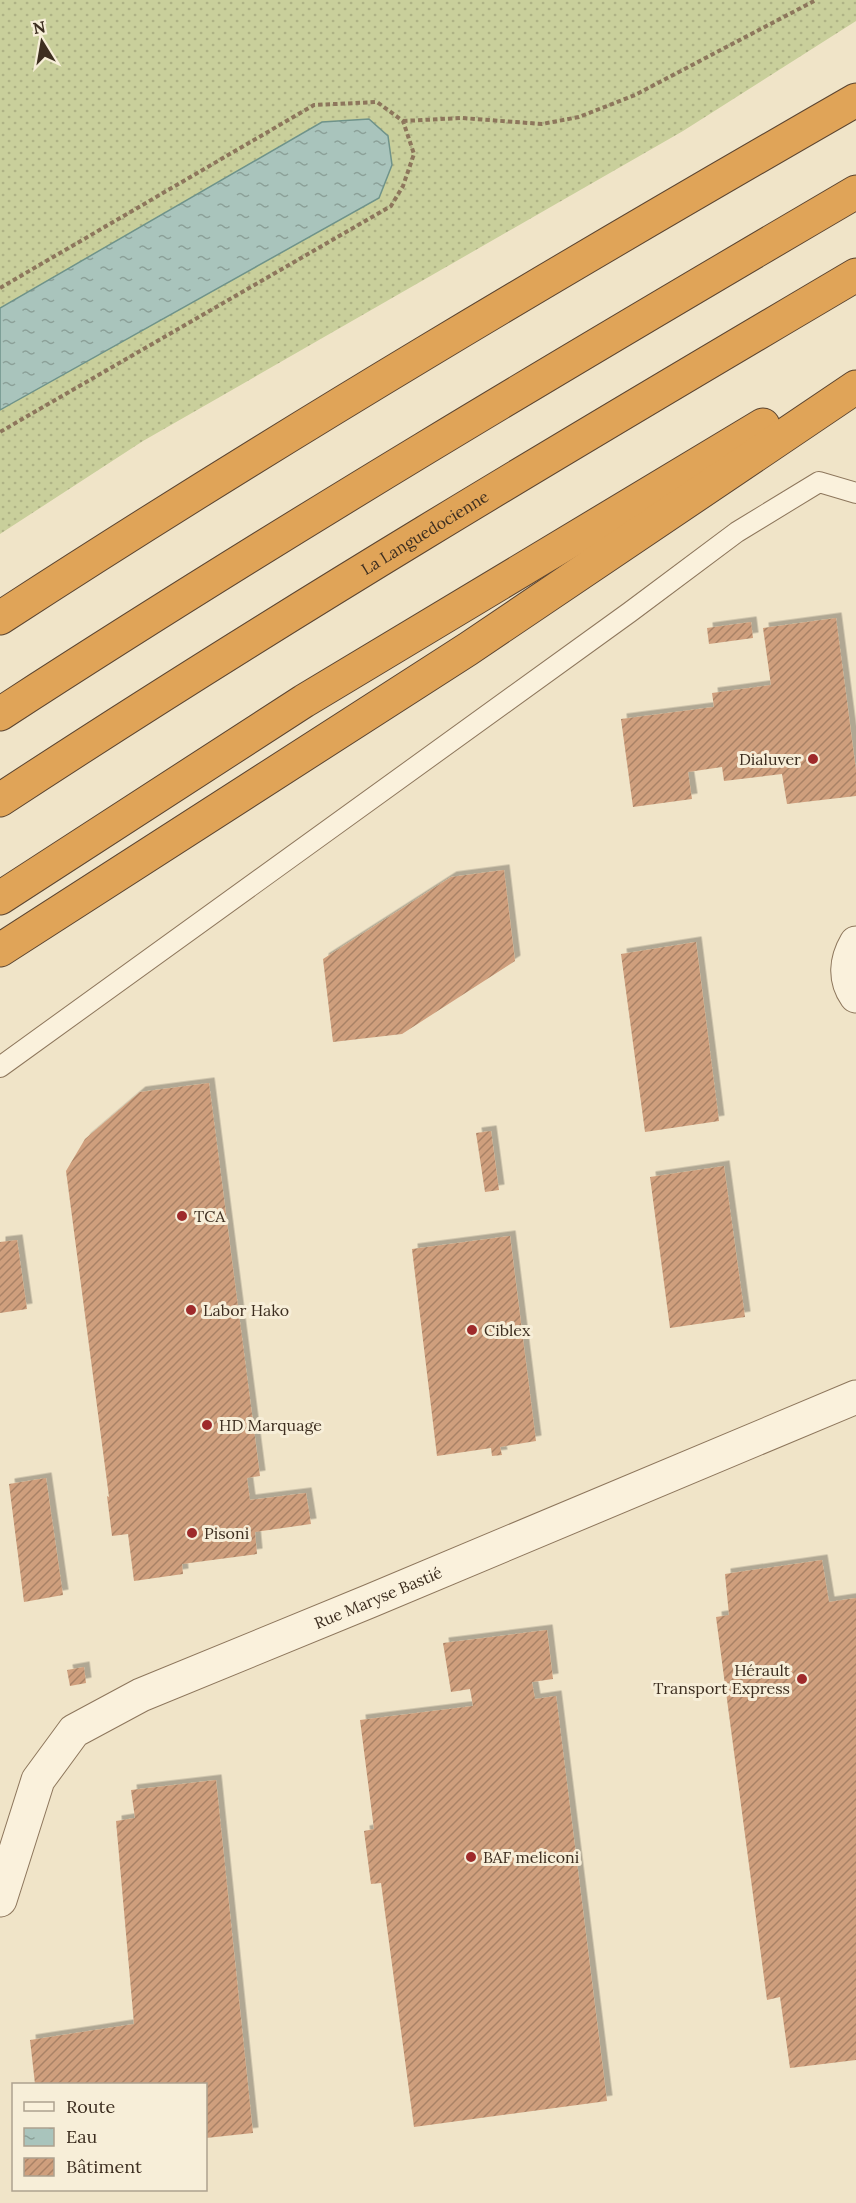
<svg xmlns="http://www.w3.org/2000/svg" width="856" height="2203" font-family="Lora,serif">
  <defs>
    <pattern id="grass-dots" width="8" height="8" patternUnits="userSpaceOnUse" patternTransform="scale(1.5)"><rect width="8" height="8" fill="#c9cf9b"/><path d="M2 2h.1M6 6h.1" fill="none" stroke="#aeb285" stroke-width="1.8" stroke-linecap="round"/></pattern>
    <pattern id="water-ripples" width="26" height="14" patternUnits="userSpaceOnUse" patternTransform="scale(1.5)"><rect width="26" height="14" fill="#a9c4bc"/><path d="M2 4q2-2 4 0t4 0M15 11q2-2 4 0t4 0" fill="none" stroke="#8ba098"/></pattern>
    <pattern id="building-hatch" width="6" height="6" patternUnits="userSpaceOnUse" patternTransform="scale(1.5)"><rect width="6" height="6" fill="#cf9f7d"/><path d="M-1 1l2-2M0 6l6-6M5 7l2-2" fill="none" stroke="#a98266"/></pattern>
    <filter id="shadow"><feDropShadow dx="5.5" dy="-5.5" stdDeviation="0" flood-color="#0004"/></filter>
  </defs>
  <rect width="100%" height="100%" fill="#f0e4c8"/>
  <path fill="url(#grass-dots)" d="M0 0H856V21L683 131 143 441 0 534Z"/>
  <path fill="url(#water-ripples)" stroke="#6f938a" stroke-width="1.5" d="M369 119 388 136 392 165 379 198 0 410V308L322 122Z"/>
  <path fill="url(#building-hatch)" filter="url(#shadow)" d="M836 618 856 770V796L787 804 782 774 724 781 722 767 688 772 692 799 633 807 621 719 714 707 712 693 771 685 763 628Z
    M751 622 753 638 709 644 707 628Z
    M504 870 515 961 402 1034 333 1042 323 959 451 877Z
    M696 942 719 1121 645 1132 621 954Z
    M209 1083 260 1476 247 1478 250 1500 306 1493 311 1524 255 1532 257 1554 182 1564 183 1574 134 1581 128 1534 112 1536 107 1496 109 1497 66 1171 85 1139 140 1092Z
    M491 1131 499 1190 485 1192 476 1133Z
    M724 1166 745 1317 670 1328 650 1177Z
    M510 1236 536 1441 500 1447 502 1455 492 1456 491 1448 437 1456 412 1249Z
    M17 1240 27 1309 0 1313V1242Z
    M46 1478 63 1595 24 1602 9 1484Z
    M822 1560 829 1602 856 1598V2060L790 2068 780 1997 767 2000 716 1617 729 1615 725 1574Z
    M547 1630 553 1679 532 1682 535 1699 556 1696 607 2101 414 2127 381 1883 371 1884 364 1831 374 1829 360 1720 473 1706 470 1689 451 1692 443 1643Z
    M84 1667 86 1683 70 1686 67 1670Z
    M216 1780 253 2133 206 2138V2084H35L30 2040 134 2024 116 1821 135 1818 131 1790Z"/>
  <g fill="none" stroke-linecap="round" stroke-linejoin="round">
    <defs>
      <path id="lane" d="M0 1067 630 612 737 532 819 482 856 493"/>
      <g id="street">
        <path d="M856 943C846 960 844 979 856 996"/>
        <path id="s1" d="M0 1900 38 1780 74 1731 141 1695 370 1601 856 1397"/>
      </g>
      <g id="highway">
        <path d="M0 618C280 436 567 266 856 100"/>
        <path d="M0 714C280 532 568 361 856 192"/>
        <path id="s2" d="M0 800C280 616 568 445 856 275"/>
        <path d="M0 898 304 701 763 425"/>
        <path d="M0 950 468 649 856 387"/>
      </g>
    </defs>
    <use href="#lane" stroke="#8d765c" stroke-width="22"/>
    <use href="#street" stroke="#8d765c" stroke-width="35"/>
    <use href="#highway" stroke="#5b4430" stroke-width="35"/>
    <path stroke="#8d765c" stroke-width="4" stroke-dasharray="4.5 3" stroke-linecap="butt" d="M403 121 462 118 542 124 579 117 635 95 816 0
      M0 288 314 105 377 102 403 121 414 154 403 186 391 206 0 432"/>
    <use href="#lane" stroke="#faf1dc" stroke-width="20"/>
    <use href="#street" stroke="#faf1dc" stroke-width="33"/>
    <use href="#highway" stroke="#e0a458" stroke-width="33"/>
  </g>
  <g fill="#9e2a2b" stroke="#f7eed8" stroke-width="2">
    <circle cx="813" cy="759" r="6"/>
    <circle cx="182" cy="1216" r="6"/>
    <circle cx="191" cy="1310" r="6"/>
    <circle cx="472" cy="1330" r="6"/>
    <circle cx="207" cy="1425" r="6"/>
    <circle cx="192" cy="1533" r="6"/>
    <circle cx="802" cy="1679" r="6"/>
    <circle cx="471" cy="1857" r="6"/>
  </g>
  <g text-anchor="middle" stroke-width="6" stroke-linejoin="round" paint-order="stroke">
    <g font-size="16" fill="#3d2e20" stroke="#f7eed8">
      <text dy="6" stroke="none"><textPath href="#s2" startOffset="502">La Languedocienne</textPath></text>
      <text dy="6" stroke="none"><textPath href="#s1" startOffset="519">Rue Maryse Bastié</textPath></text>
    </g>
    <g font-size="16" fill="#3d2e20" stroke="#f7eed8" text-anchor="start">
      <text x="801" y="765" text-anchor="end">Dialuver</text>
      <text x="194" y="1222">TCA</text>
      <text x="203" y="1316">Labor Hako</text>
      <text x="484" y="1336">Ciblex</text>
      <text x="219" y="1431">HD Marquage</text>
      <text x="204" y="1539">Pisoni</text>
      <text x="790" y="1676" text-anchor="end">Hérault<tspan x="790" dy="18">Transport Express</tspan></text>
      <text x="483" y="1863">BAF meliconi</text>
    </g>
  </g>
  <rect x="12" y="2083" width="195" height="108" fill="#f7eed8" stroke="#ada18e" stroke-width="1.5"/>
  <rect x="24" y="2102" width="30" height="9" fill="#faf1dc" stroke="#ada18e" stroke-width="1.5"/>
  <text x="66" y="2113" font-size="18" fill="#3d2e20">Route</text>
  <rect x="24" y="2128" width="30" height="18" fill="url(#water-ripples)" stroke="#ada18e" stroke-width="1.5"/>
  <text x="66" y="2143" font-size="18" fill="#3d2e20">Eau</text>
  <rect x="24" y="2158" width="30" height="18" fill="url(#building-hatch)" stroke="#ada18e" stroke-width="1.5"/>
  <text x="66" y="2173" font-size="18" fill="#3d2e20">Bâtiment</text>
  <g transform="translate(42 42) rotate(349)" stroke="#f7eed8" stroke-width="4.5" paint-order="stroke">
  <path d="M0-4.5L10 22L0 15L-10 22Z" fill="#3d2e20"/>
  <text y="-9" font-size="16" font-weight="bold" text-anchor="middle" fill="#3d2e20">N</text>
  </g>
</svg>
